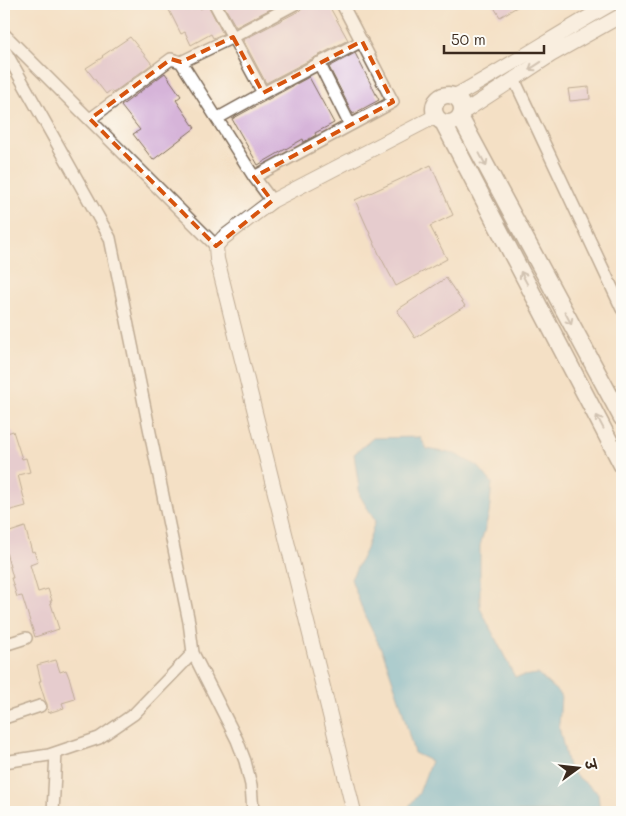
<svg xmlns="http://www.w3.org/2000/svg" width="626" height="816" font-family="Mali,'Playpen Sans Deva',sans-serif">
  <rect width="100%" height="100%" fill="#fdfcf7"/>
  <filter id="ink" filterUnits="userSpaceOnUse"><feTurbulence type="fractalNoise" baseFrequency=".02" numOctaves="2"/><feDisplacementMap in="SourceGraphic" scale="10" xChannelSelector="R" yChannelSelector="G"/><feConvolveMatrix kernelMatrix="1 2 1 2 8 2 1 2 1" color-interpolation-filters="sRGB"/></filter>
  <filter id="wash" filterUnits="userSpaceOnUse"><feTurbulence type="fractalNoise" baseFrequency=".0096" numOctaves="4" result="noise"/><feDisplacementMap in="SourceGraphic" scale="20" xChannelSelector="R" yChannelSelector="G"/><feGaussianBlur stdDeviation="1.12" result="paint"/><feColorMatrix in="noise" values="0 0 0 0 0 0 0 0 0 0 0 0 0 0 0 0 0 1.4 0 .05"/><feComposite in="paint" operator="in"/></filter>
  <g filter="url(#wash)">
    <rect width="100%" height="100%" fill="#f4e0c5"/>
    <path fill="#59b3d7" stroke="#4a6e7a" d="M420 437 427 449 455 454 478 466 492 483 489 514 480 546V608L515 677 538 674 561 695 559 727 569 770 598 793 600 812H409L407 809 419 793 431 761 414 753 400 702 384 655 364 614 351 579 366 549 375 521 360 496 354 454 373 438Z"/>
    <g id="blocks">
      <path fill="#d6b4d9" d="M166 4H197L200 9 208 5 223 34 213 38 211 34 191 45 185 32 181 34Z
        M223 4H280L236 27Z
        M302 4H328L348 40 266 83 243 40 299 11 302 8Z
        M492 4H522L500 17Z
        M130 37 152 64 113 93 111 90 106 94 86 68 103 57 102 56Z
        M355 53 379 100 353 114 329 67Z
        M165 73 181 96 176 100 195 128 153 160 133 134 140 130 121 106Z
        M309 77 334 123 315 133 316 135 304 142 303 139 258 165 232 119Z
        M589 87 590 99 570 101 568 89Z
        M431 165 453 215 430 226 447 259 396 286 379 254 355 200Z
        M446 278 465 306 415 338 397 310Z
        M13 431 22 459 26 458 30 472 18 475 26 506 4 512V434Z
        M25 527 32 552 34 551 38 562 30 565 38 592 48 589 52 601H50L59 629 35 637 22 596 17 597 11 578H13L4 545V534Z
        M56 660 60 672 66 670 70 680 75 699 62 703 64 708 48 713 47 704 45 700 39 681H41L37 665Z"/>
    </g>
  </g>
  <g filter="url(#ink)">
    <use href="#blocks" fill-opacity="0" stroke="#7c6a58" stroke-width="1"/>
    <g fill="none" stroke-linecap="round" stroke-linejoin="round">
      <defs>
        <path id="minor" d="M215 4 263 93
          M4 34 216 246
          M4 49 110 238 189 622 193 653 237 740 245 761 251 785 253 812
          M181 62 233 37 295 4
          M319 63 350 125
          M514 79 622 309
          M218 118 263 93 362 41
          M90 119 171 59 181 62 254 177 272 201
          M254 177 393 102 342 4
          M4 645 26 638
          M4 718 40 706
          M4 762 49 755 99 738 134 714 193 653
          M53 812 56 753"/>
        <path id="tertiary" d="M455 96C508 67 558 34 611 4
          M462 113 551 55 622 15
          M354 812 217 259 216 246 223 238 272 201 436 116"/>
        <path id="secondary" d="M434 109a14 14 0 1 1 28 0a14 14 0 1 1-28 0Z
          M460 117 622 418
          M443 122 622 465"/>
      </defs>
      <use href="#minor" stroke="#7c6a58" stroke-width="14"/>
      <use href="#tertiary" stroke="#7c6a58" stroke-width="16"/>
      <use href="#secondary" stroke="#7c6a58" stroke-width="19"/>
      <use href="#minor" stroke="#fff" stroke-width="11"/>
      <use href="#tertiary" stroke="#fff" stroke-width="14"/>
      <use href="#secondary" stroke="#fff" stroke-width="16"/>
    </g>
    <defs><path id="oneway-shaft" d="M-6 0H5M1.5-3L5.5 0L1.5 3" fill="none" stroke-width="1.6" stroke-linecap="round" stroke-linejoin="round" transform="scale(1.25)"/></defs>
    <g stroke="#a79f9a">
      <use href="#oneway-shaft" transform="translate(535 66) rotate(147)"/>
      <use href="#oneway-shaft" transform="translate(483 160) rotate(62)"/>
      <use href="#oneway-shaft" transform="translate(524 278) rotate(-118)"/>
      <use href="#oneway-shaft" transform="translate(568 318) rotate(62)"/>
      <use href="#oneway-shaft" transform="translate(600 422) rotate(-118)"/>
    </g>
  </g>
  <path d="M0 0H626V816H0ZM233 37 263 93 362 41 393 102 254 177 272 201 216 246 90 119 171 59 181 62Z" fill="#f4e0c5" fill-opacity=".55" fill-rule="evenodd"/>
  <path fill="none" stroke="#d7540e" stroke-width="4" stroke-dasharray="10 6" stroke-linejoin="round" d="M233 37 263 93 362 41 393 102 254 177 272 201 216 246 90 119 171 59 181 62Z"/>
  <rect width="626" height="816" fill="none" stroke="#fdfcf7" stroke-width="20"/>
  <g transform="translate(578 768) rotate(75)" stroke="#fdfcf7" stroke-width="4" paint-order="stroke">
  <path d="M0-4L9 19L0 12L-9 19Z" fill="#3b2a1e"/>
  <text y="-8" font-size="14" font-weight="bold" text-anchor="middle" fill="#3b2a1e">उ</text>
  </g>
  <path d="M444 45v8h100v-8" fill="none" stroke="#3b2a1e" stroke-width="2.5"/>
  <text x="451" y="45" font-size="15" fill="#3b2a1e" stroke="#fdfcf7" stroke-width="4" paint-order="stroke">50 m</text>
</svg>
